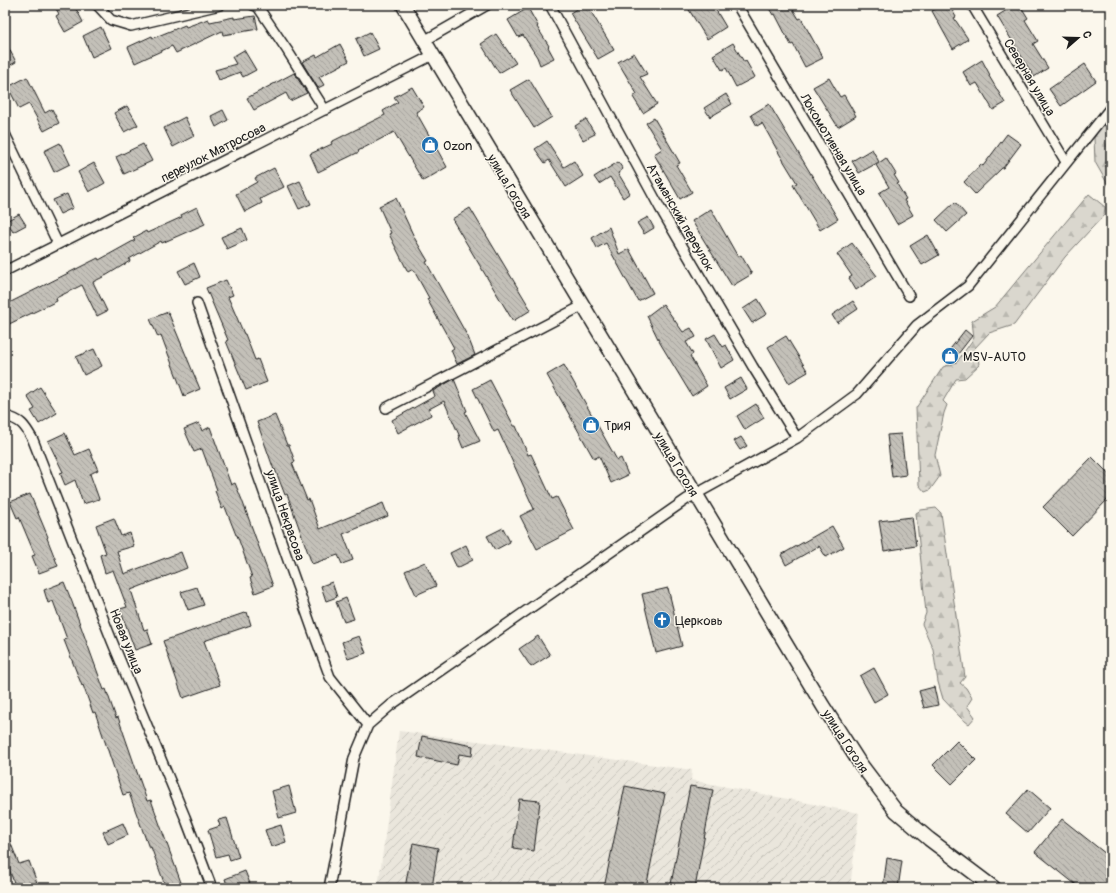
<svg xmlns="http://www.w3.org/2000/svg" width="1116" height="893" font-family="Pangolin,sans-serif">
  <defs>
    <pattern id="industrial-furrows" width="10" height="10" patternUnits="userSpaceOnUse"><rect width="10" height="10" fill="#eae6dc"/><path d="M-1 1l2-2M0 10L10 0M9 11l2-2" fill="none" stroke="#c8c5bc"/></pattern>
    <pattern id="forest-firs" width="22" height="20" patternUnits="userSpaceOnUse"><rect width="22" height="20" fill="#dad7ce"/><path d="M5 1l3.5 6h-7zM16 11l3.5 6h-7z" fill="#bab8b0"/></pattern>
    <pattern id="building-back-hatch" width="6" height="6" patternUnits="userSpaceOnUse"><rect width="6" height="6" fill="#c3c0b8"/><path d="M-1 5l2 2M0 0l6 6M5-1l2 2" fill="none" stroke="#a7a49e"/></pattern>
  </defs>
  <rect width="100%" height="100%" fill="#fbf7ec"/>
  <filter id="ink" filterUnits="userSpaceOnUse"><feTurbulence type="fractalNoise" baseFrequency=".025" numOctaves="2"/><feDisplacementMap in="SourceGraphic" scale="8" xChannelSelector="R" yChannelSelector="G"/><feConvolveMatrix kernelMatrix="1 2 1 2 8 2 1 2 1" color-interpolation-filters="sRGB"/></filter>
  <g filter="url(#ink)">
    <path fill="url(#industrial-furrows)" d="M399 731 508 745 692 770 691 780 859 813 850 888H378Z"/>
    <path fill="url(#forest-firs)" stroke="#7b7a75" d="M1111 109V190L1095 162 1094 138 1106 115Z
      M1089 194 1105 207 1104 215 1065 257 1014 325 989 333 974 349 978 357 979 365 965 378 956 379 943 401 947 405 944 413 935 455 940 476 930 490 925 492 919 485 916 408 943 367 957 362 974 338 972 321 995 307Z
      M936 508 941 513 965 677 960 683 966 688 972 698 967 706 975 717 969 724 961 718 943 699 938 682 933 649 922 624 926 613 916 513 921 510Z"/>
    <path fill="url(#building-back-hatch)" stroke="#1c1c1c" d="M54 5H74L83 22 65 32 56 16 59 14Z
      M583 5H587L614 50 598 59 570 13Z
      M686 5H713L726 27 707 39Z
      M767 5H792L791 6 799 19 801 18 823 58 805 67 793 44 791 45 775 14 773 15Z
      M942 5H949L956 17 954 18 968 39 953 49 932 11Z
      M1015 5H1020L1028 18 1025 20 1038 41 1033 44 1048 68 1034 77 997 16Z
      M528 8 538 26 537 27 549 46 548 47 554 58 540 65 537 57 523 35 518 37 508 20Z
      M255 16 258 29 223 35 222 31 176 53 172 46 135 63 128 47 152 36 153 38 185 25 186 27 208 19 210 22 234 17V19Z
      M101 27 111 48 92 57 83 36Z
      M370 32 379 49 364 56 356 39Z
      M496 34 516 63 499 73 481 44Z
      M5 41 16 62 5 68Z
      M733 43 744 62 746 61 755 77 736 87 726 68 722 70 713 55Z
      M340 44 349 61 319 77 324 85 318 88 302 62 316 55 317 57Z
      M244 50 256 70 243 77 240 72 219 80 215 70 236 64 232 57Z
      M634 53 647 74 640 77 657 104 643 113 633 97 637 94 618 62Z
      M982 60 990 75 989 76 1005 103 993 110 977 83 971 86 963 72Z
      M1085 64 1096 81 1061 106 1049 89Z
      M294 73 307 93 290 101 286 93 254 110 247 98Z
      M27 77 45 113 52 109 59 123 44 131 29 104 19 109 8 87Z
      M829 78 840 97 844 95 856 116 838 127 813 87Z
      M529 79 552 117 534 128 510 90Z
      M412 87 424 107 416 112 447 167 423 181 394 132 358 151 359 152 318 172 310 154 332 144 331 142 385 115 383 111 398 102 394 97Z
      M726 94 732 104 710 117 704 108Z
      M769 104 838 219 820 230 793 185 797 183 780 155 762 123 757 126 751 115Z
      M127 106 138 125 124 132 114 113Z
      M223 110 228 120 216 127 211 116Z
      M185 117 194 136 173 147 164 128Z
      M654 118 680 163 676 165 692 192 680 199 654 154 662 149 646 123Z
      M586 119 595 134 583 140 575 126Z
      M1007 134 1021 144 1003 168H1002L975 194 964 182 981 164 983 166Z
      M547 141 564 167 574 161 583 176 566 187 549 160 545 163 535 149Z
      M60 143 70 164 54 172 44 151Z
      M143 144 152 161 124 174 116 157Z
      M872 149 879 162 859 173 852 161Z
      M886 158 896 174 894 175 899 183 897 184 906 199 904 200 913 215 897 224 879 193 889 187 876 165Z
      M618 162 623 169 618 173 630 193 623 198 610 177 599 184 594 177Z
      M94 163 105 183 89 192 78 172Z
      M274 168 284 187 260 199 262 203 245 212 236 194 257 182 255 178Z
      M300 181 311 204 299 209 288 186Z
      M67 194 73 208 60 214 53 200Z
      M396 198 415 239 428 261 426 262 468 337 475 355 457 364 451 350 454 348 427 299 429 298 413 269 408 272 389 234 391 233 379 206Z
      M955 202 966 215 947 232 936 220Z
      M197 207 205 224 162 243 161 241 129 259 130 261 107 275 93 282 107 311 97 316 82 285 56 298 57 301 5 326V305L98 258 99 260 135 240 133 238 146 231 147 233 182 217 181 215Z
      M470 208 531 310 513 321 452 219Z
      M711 209 738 257 741 255 752 274 732 286 692 221Z
      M19 214 26 225 13 232 6 221Z
      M648 217 654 228 644 234 637 223Z
      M609 227 619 254 629 249 653 293 638 301 606 243 597 248 592 238Z
      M242 228 247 240 227 249 221 237Z
      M928 235 939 255 922 265 910 246Z
      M852 243 877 276 856 290 849 278 852 276 837 254Z
      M194 263 200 277 185 284 178 271Z
      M226 280 233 295 228 297 244 334H245L255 360 258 359 267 382 246 390 226 341 228 340 206 288Z
      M758 299 767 314 752 323 743 309Z
      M853 301 858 309 837 323 832 315Z
      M663 304 683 332 691 328 696 337 686 342 693 354 690 356 707 386 692 396 660 343 647 316Z
      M168 312 200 389 184 396 161 335 158 337 150 319Z
      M965 330 972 336 951 363 944 357Z
      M715 334 723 347 726 345 734 360 721 368 706 339Z
      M786 336 808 372 789 383 768 347Z
      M94 349 102 366 84 375 76 357Z
      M564 365 617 460 621 458 628 475 611 483 599 456 594 459 547 375Z
      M741 378 747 389 730 399 724 388Z
      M454 379 467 411 465 412 480 441 463 448 459 438 460 437 444 401 429 409 431 415 398 433 392 420 435 396 433 391Z
      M490 380 514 426H516L528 455 531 454 552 499 557 497 574 530 537 549 520 516 534 509 498 430 494 432 473 389Z
      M40 387 57 413 39 424 31 411 35 409 27 396Z
      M756 404 764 418 745 430 737 416Z
      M275 415 287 445H289L295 462 292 463 307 500 309 499 320 529 383 503 388 516 343 534 353 560 342 564 338 555 312 564 287 494 285 495 275 469 274 470 257 422Z
      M199 423 202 431 210 427 231 485 235 483 242 500 273 586 255 593 250 578 252 577 237 535H236L225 507 222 509 215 491 217 490 202 449 194 452 184 429Z
      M65 433 75 455 89 449 98 470 90 474 99 499 83 504 75 480 65 485 60 473 63 472 48 441Z
      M901 434 906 475 892 477 887 435Z
      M741 437 747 446 740 450 734 441Z
      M1092 457 1111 476V496L1072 536 1043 507Z
      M30 494 48 537 47 538 58 566 39 573 32 556 35 555 19 517 17 518 10 502Z
      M912 517 916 546 884 551 879 521Z
      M114 518 121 536 130 533 134 546 117 551 124 574 181 552 187 568 131 590 144 630 147 629 152 644 135 650 120 609 127 607 113 570 105 573 100 555 106 553 96 525Z
      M832 526 844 547 826 557 819 546 786 565 781 555Z
      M503 528 510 542 495 550 487 536Z
      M466 545 473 560 457 568 450 553Z
      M425 562 436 586 416 595 405 571Z
      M64 582 72 602 104 690 106 689 116 718 118 717 147 801 151 800 183 888H166L151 847 149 848 129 793 123 795 95 712 93 713 83 685 82 686 64 640 67 639 53 601 48 603 44 590Z
      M332 582 337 597 326 601 321 586Z
      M197 587 204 605 188 610 181 592Z
      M668 588 682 646 656 653 642 594Z
      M346 598 354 619 344 622 336 602Z
      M247 612 251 625 204 641 220 685 183 698 163 641Z
      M359 636 366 653 348 659 342 642Z
      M538 636 550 655 531 667 519 649Z
      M874 668 888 694 874 702 860 676Z
      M934 687 938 705 924 708 919 691Z
      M422 736 473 746 472 756 459 754 457 765 418 757Z
      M957 741 976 760 952 784 933 765Z
      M289 786 296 813 279 818 272 791Z
      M625 786 665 794 646 888H604Z
      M690 786 713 790 695 888 671 884Z
      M1028 789 1050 808 1028 833 1006 814Z
      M519 799 540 801 534 851 513 848Z
      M227 818 239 857 230 860 228 854 216 857 208 830 220 826 218 820Z
      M1062 819 1111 858V888H1080L1035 852Z
      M123 823 128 835 108 844 103 832Z
      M281 825 286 842 271 847 265 830Z
      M5 829 19 864 29 861 39 888H16L5 858Z
      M413 843 438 848 432 888H405Z
      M887 858 902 861 898 888H883Z
      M245 871 251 886 246 888H228L225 879Z"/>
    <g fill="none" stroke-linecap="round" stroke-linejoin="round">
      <defs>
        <path id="street" d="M97 5 111 20 131 26 220 5
          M253 5 258 7 287 50 325 110
          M550 5 660 208 753 367 797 438
          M737 5 909 296
          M972 5 1066 162
          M424 41 487 5
          M5 134 58 244
          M5 271 433 55
          M197 303 313 631 330 677 368 725
          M386 408 582 306
          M5 416C22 420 25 426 33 440L112 641 185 817 212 888
          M329 888 354 758 368 725 391 705 687 499 797 438 857 394 917 325 968 286 1111 107"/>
        <path id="secondary" d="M403 5 823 706 859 762 896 811 929 839 994 888"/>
      </defs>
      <use href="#street" stroke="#1c1c1c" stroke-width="12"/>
      <use href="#secondary" stroke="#1c1c1c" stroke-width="16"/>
      <use href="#street" stroke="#fbf7ec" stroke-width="9"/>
      <use href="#secondary" stroke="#fbf7ec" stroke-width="13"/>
    </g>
  </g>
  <defs>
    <symbol id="shop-disc" viewBox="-11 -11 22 22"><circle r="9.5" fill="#1f6fb2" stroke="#fbf7ec"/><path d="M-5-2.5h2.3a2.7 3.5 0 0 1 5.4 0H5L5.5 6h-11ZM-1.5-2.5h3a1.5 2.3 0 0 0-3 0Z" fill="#fff"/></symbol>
    <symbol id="church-disc" viewBox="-11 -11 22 22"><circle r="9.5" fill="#1f6fb2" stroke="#fbf7ec"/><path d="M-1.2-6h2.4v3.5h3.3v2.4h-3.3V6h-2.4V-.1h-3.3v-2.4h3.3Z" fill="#fff"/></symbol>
  </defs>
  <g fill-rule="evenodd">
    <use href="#shop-disc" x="420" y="135" width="20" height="20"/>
    <use href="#shop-disc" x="940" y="346" width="20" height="20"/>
    <use href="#shop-disc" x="581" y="415" width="20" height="20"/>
    <use href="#church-disc" x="652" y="610" width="20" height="20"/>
  </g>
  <g text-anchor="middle" stroke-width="3" stroke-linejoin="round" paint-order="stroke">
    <g font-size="13" fill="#1c1c1c" stroke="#fbf7ec">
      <text transform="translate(1030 77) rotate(59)" y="5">Северная улица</text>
      <text transform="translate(834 144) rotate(59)" y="5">Локомотивная улица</text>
      <text transform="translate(213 152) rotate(-27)" y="5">переулок Матросова</text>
      <text transform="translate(510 186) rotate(59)" y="5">улица Гоголя</text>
      <text transform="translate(681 217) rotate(60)" y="5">Атаманский переулок</text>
      <text transform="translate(677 464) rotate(59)" y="5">улица Гоголя</text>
      <text transform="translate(286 515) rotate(71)" y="5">улица Некрасова</text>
      <text transform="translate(127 641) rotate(68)" y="5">Новая улица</text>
      <text transform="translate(846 741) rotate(57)" y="5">улица Гоголя</text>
    </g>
    <g font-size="13" fill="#1c1c1c" stroke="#fbf7ec" text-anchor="start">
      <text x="443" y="150">Ozon</text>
      <text x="963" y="361">MSV-AUTO</text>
      <text x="604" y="430">ТриЯ</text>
      <text x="675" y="625">Церковь</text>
    </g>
  </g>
  <rect width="1116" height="893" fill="none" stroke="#fbf7ec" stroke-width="20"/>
  <rect x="10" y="10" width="1096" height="873" fill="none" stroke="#1c1c1c" stroke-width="1.5" filter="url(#ink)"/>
  <g transform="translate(1078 38) rotate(70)" stroke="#fbf7ec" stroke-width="3" paint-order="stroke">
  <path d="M0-3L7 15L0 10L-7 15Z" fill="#1c1c1c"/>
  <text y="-6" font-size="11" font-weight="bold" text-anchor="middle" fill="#1c1c1c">С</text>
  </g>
</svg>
